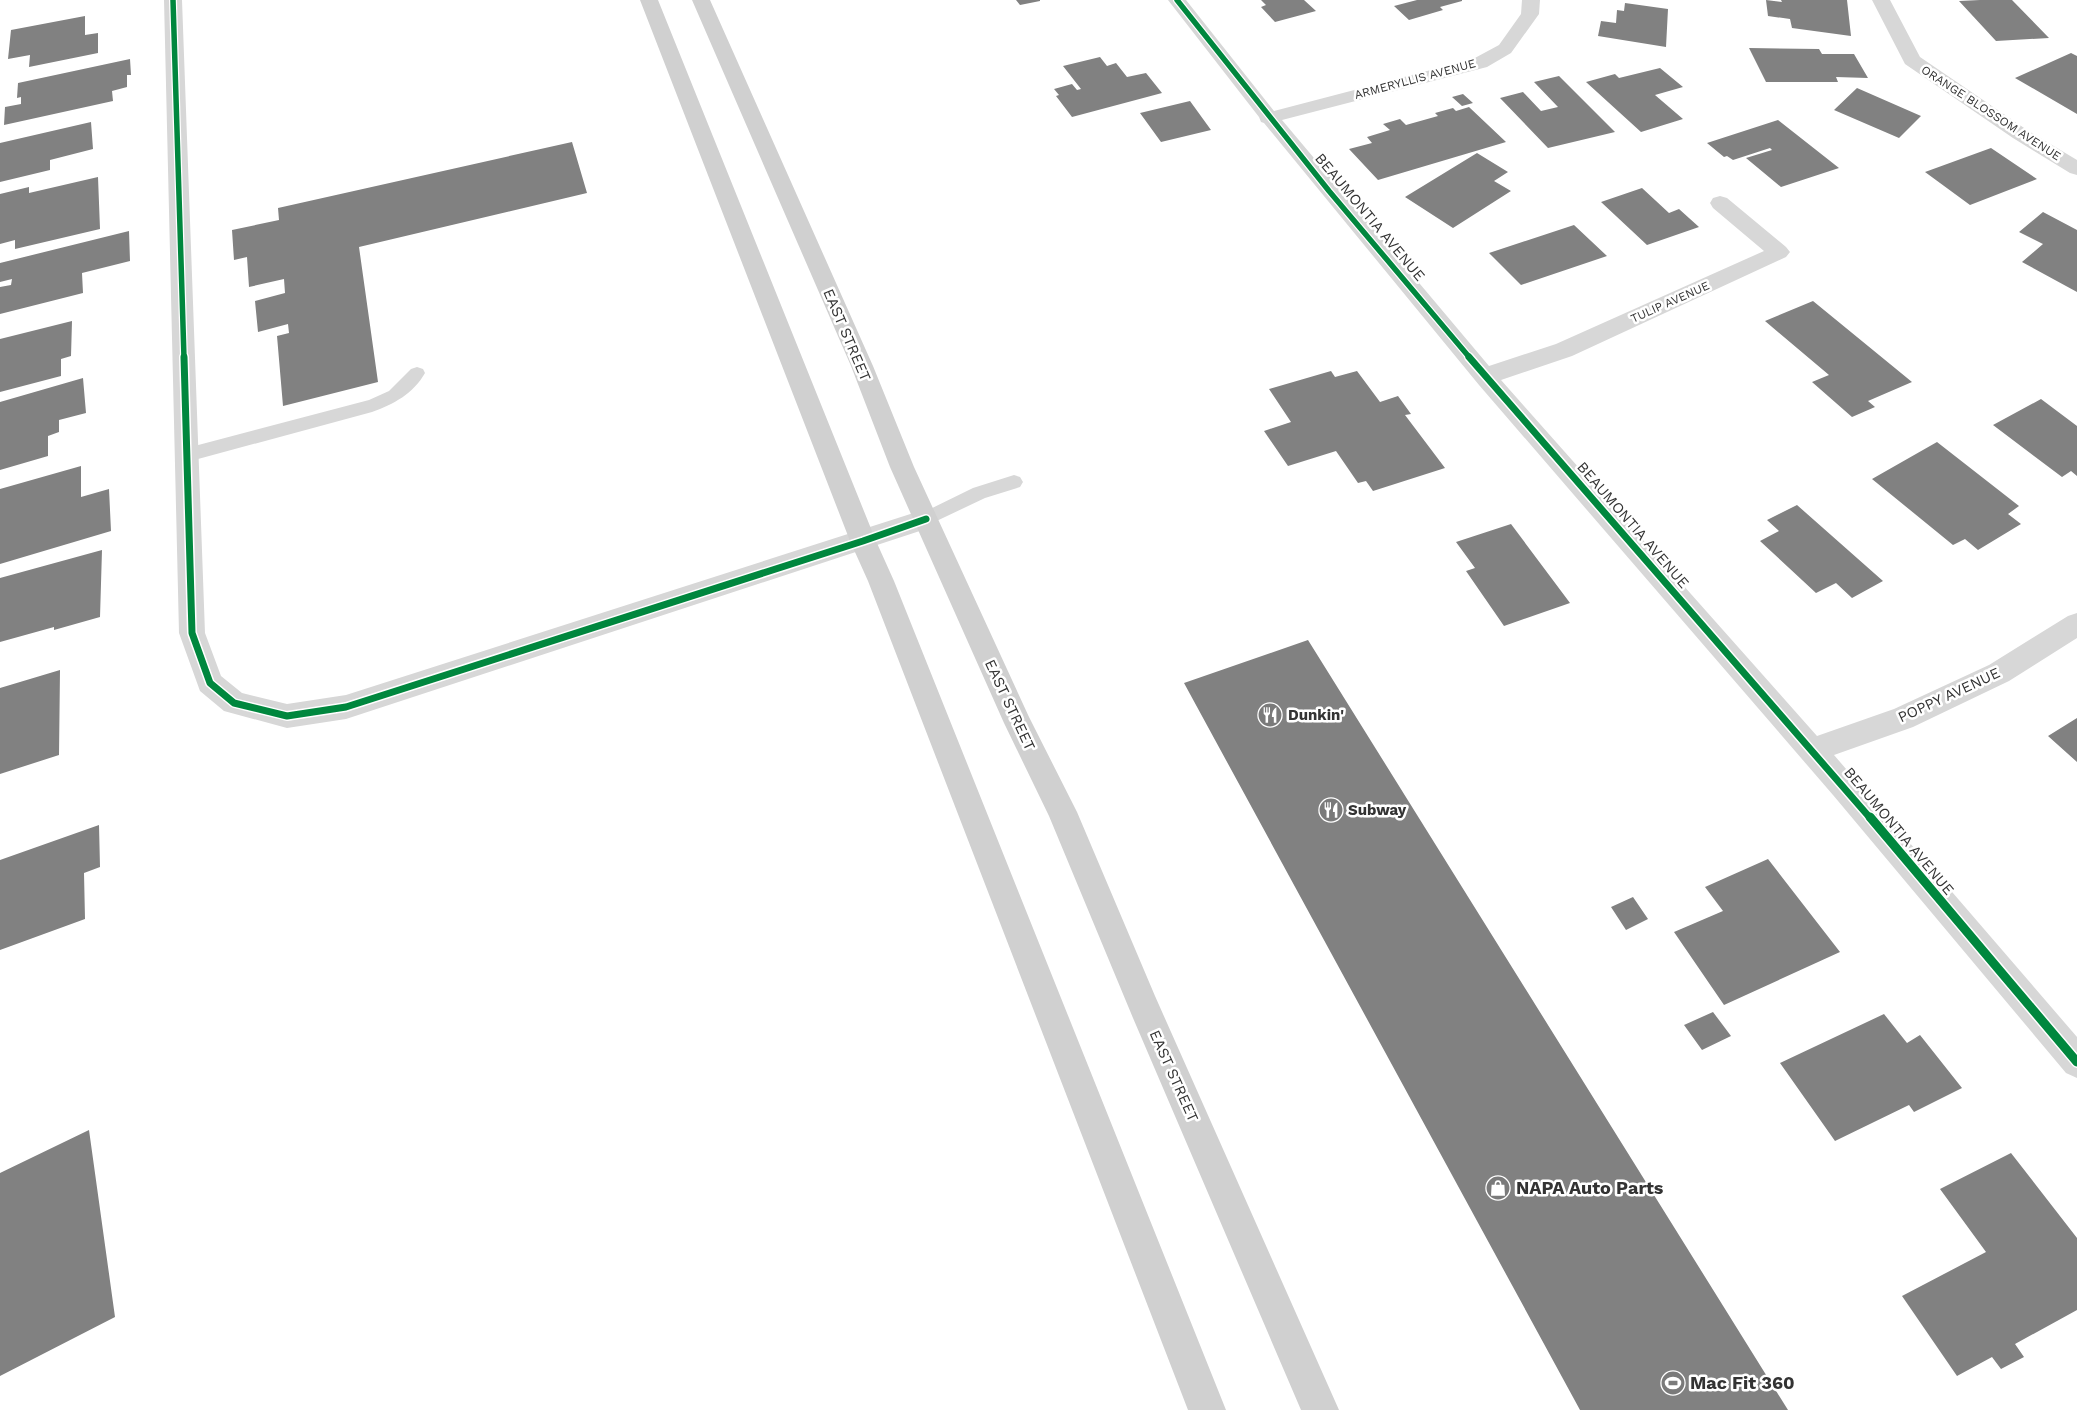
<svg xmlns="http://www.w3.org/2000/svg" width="2077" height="1410" font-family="'Work Sans',sans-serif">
  <rect width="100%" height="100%" fill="#fff"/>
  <path fill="#818181" d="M1016 0H1040V1L1020 5Z
    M1261 0H1304L1316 11 1275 22 1261 7 1266 5Z
    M1417 0H1462V1L1440 7 1443 10 1409 20 1394 6Z
    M1766 0 1782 2 1781 0H1847L1851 36 1792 28 1790 19 1768 16Z
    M1980 0H2012L2049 38 1996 41 1959 1Z
    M1625 3 1668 9 1666 47 1598 36 1601 21 1616 23 1617 10 1624 11Z
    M85 16V35L98 33V53L29 67 30 55 8 59 11 30Z
    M1749 48 1819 49 1822 54H1854L1868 78 1836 77 1838 82H1766Z
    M2071 53 2077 56V114L2015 78Z
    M1100 57 1107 66 1116 63 1127 77 1146 73 1162 93 1072 117 1056 96 1059 95 1054 89 1072 84 1077 90 1081 89 1063 66Z
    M130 59 131 75H127V87L112 91 113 101 4 125 5 107 21 104V97L17 98 18 83Z
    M1660 68 1683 87 1655 95 1683 119 1641 132 1586 82 1615 74 1619 78Z
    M1559 76 1615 132 1548 148 1500 98 1523 92 1541 111 1558 107 1534 82Z
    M1857 88 1921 116 1899 138 1834 110Z
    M1463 94 1473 103 1462 106 1452 97Z
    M1190 101 1211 130 1161 142 1140 113Z
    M1469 107 1506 142 1378 180 1349 149 1372 143 1367 137 1390 130 1383 124 1400 119 1406 125 1438 116 1435 113 1453 108 1456 111Z
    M1778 120 1839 168 1781 187 1746 158 1772 150 1770 148 1733 160 1727 156 1724 157 1707 143Z
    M91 122 93 149 50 160V170L0 182V143Z
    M572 142 587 193 359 247 378 382 283 406 277 336 289 333 288 324 258 332 255 301 285 293 284 279 249 287 247 257 234 260 232 230 279 220 278 208Z
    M1991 148 2037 179 1970 205 1925 172Z
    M1477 153 1508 172 1494 181 1511 191 1453 228 1405 197Z
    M98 177 100 229 15 249V240L0 244V194L29 187V193Z
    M1642 188 1669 213 1679 209 1699 227 1647 245 1601 202Z
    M2043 212 2077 230V292L2022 262 2043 244 2019 232Z
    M1574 225 1607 256 1521 285 1489 253Z
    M129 231 130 261 82 273 83 293 0 314V287L11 285 12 279 0 282V263Z
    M1813 301 1912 382 1868 401 1875 407 1852 417 1812 382 1829 375 1765 321Z
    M72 321 71 356 61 359V376L0 392V339Z
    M1331 371 1335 377 1357 371 1380 402 1398 396 1411 414 1405 415 1445 468 1373 491 1366 481 1358 483 1336 451 1288 466 1264 431 1291 422 1269 389Z
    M83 378 86 413 59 420V432L48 436V456L0 470V402Z
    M2041 399 2077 426V476L2071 471 2062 477 1993 425Z
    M1937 442 2019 506 2008 514 2021 524 1978 550 1965 539 1953 545 1872 479Z
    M81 466V497L109 489 111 531 0 564V489Z
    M1797 505 1883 581 1852 598 1836 583 1816 593 1760 541 1779 531 1767 520Z
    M1511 524 1570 603 1504 626 1466 571 1475 568 1456 542Z
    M102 550 100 617 54 630V627L0 642V578Z
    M1308 640 1788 1410H1580L1184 683Z
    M60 670 59 755 0 774V688Z
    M2077 718V762L2048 736Z
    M99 825 100 867 84 873 85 919 0 950V860Z
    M1768 859 1840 952 1724 1005 1674 932 1723 911 1705 887Z
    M1633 897 1648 919 1626 930 1611 907Z
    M1713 1012 1731 1036 1702 1050 1684 1025Z
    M1884 1014 1907 1043 1920 1035 1962 1088 1914 1112 1909 1105 1835 1141 1780 1063Z
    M89 1130 115 1317 0 1376V1173Z
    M2011 1153 2077 1238V1310L2015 1344 2024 1357 2001 1369 1992 1357 1957 1376 1902 1296 1986 1252 1940 1189Z"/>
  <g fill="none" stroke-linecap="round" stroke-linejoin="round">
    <path fill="#d7d7d7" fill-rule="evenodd" d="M417 367 423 369 425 373C413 394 394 404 372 412L187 462 181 460 178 455 181 450 187 448 369 400 389 391 411 369Z
      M1014 475 1020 477 1023 482 1020 487 985 498 926 526 920 524 917 519 920 514 973 488Z"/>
    <path fill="#d7d7d7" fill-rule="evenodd" d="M164 0H182L205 633 221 676 242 693 287 704 346 695 926 509 935 512 938 519 935 526 346 719 287 728 224 711 200 691 179 633Z
      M1168 0H1186L1274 111 1473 59 1499 45 1521 14 1522 0H1540L1539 14 1511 53 1487 67 1282 120 1489 366 1556 344 1764 251 1713 208 1710 203 1713 198 1720 196 1727 198 1786 247 1790 252 1786 257 1572 356 1501 380 1817 736 1894 709 1989 665 2068 616 2077 613V638L2009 681 1913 727 1834 755 2077 1037V1078L2066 1073 1833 795 1479 385 1264 123 1261 122 1259 117Z
      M1872 0H1890L1920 57 2027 130 2077 160V175L2070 173 2013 138 1905 64Z"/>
    <path fill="#d0d0d0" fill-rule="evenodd" d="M640 0H658L876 541 894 581 1226 1410H1188L868 581 850 541Z
      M692 0H710L873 366 914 467 1029 717 1077 812 1155 996 1339 1410H1301L1133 1018 1049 816 1004 723 890 467 851 366Z"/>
    <defs>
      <path id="cycleway-far2" d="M173 0 184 358
        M1177 0 1329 191 1470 358"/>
      <path id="cycleway-far1" d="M184 357 192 633 210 683 234 703 287 716 346 707 863 541 926 519
        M1469 357 1871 819"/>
      <path id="cycleway" d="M1870 817 2077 1062"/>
    </defs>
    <use href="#cycleway-far2" stroke="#fff" stroke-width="8"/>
    <use href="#cycleway-far1" stroke="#fff" stroke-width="10"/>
    <use href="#cycleway" stroke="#fff" stroke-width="12"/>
    <use href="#cycleway-far2" stroke="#00873e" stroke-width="5.5"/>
    <use href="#cycleway-far1" stroke="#00873e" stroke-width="7"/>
    <use href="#cycleway" stroke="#00873e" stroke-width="9"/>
  </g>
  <defs>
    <symbol id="restaurant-disc" viewBox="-11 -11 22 22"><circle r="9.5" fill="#7a7a7a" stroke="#fff"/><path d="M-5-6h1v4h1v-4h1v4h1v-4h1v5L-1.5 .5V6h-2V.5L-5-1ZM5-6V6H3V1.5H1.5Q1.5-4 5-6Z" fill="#fff"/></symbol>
    <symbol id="shop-disc" viewBox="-11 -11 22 22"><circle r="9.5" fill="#7a7a7a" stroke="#fff"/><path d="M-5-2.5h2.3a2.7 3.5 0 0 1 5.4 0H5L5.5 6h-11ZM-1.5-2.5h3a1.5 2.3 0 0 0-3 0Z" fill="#fff"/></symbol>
    <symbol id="stadium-disc" viewBox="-11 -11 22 22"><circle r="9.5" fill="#7a7a7a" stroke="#fff"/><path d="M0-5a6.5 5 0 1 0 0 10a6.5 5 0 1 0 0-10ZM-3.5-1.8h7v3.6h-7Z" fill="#fff"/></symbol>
  </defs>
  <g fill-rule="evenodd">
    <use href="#restaurant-disc" x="1256" y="701" width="28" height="28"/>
    <use href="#restaurant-disc" x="1317" y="796" width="28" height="28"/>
    <use href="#shop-disc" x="1484" y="1174" width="28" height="28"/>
    <use href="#stadium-disc" x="1659" y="1369" width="28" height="28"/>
  </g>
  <g text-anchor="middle" stroke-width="5" stroke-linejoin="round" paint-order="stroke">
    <g font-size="12" fill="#333" stroke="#fff">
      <text transform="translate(1415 79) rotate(-15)" y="4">ARMERYLLIS AVENUE</text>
      <text transform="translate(1991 113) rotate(33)" y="4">ORANGE BLOSSOM AVENUE</text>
      <text transform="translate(1670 302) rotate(-24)" y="4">TULIP AVENUE</text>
    </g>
    <g font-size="15" fill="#333" stroke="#fff">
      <text transform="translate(1370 217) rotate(50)" y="5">BEAUMONTIA AVENUE</text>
      <text transform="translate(847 335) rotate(67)" y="5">EAST STREET</text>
      <text transform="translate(1633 525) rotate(49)" y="5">BEAUMONTIA AVENUE</text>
      <text transform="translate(1949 695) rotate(-25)" y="5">POPPY AVENUE</text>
      <text transform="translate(1010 705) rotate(65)" y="5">EAST STREET</text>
      <text transform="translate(1899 831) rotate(50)" y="5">BEAUMONTIA AVENUE</text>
      <text transform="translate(1174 1076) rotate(66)" y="5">EAST STREET</text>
    </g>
    <g font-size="15" font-weight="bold" fill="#333" stroke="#fff" text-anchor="start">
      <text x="1288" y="720">Dunkin'</text>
      <text x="1348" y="815">Subway</text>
    </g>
    <g font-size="18" font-weight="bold" fill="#333" stroke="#fff" text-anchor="start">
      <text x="1516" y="1194">NAPA Auto Parts</text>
      <text x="1690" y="1389">Mac Fit 360</text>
    </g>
  </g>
</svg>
